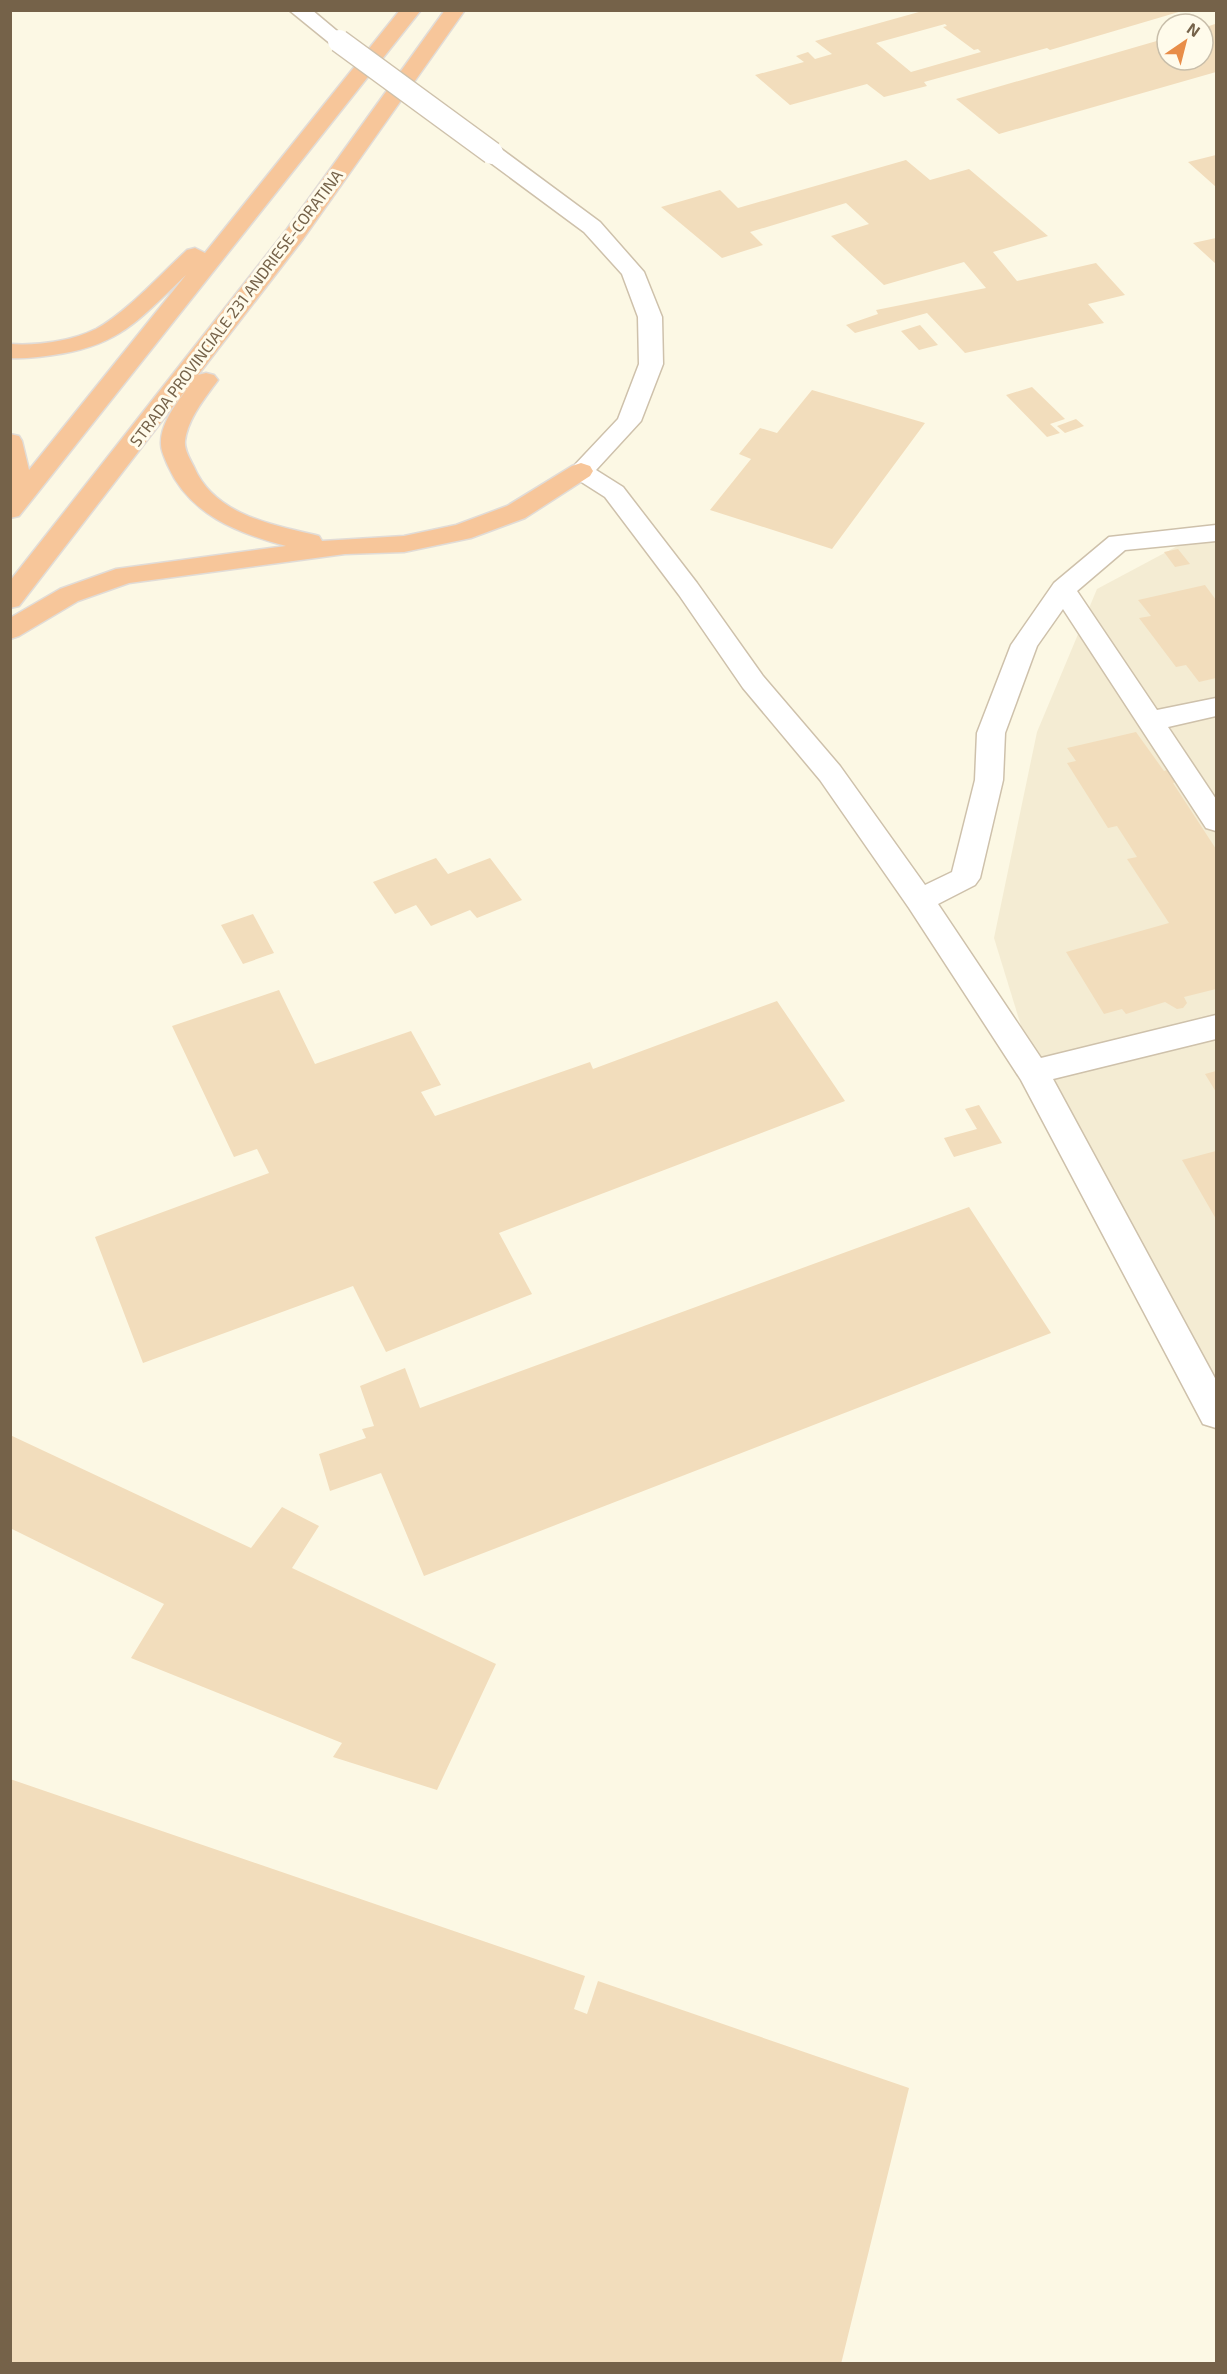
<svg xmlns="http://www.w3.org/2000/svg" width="1227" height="2374" font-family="'Exo 2',sans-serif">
  <rect width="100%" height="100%" fill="#fcf8e4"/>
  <path fill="#f4ecd3" d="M1216 531V1427L1058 1146 994 938 1037 732 1097 589 1202 533Z"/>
  <path fill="#f2ddbc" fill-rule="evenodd" d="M926 10H1182V11L1050 50 1047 48 924 82 927 86 884 97 867 84 790 105 755 75 804 62 796 56 808 52 815 59 832 54 815 41ZM945 24 947 26 943 27 974 50 978 49 981 52 911 72 876 43Z
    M1215 24 1216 72 999 134 956 99 1167 38V60H1203V28Z
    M1216 155V187L1188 162Z
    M906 160 930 180 969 169 1048 236 993 252 1017 281 1096 263 1125 295 1088 304 1104 323 965 353 927 313 855 333 846 325 878 314 876 310 986 288 964 262 884 285 831 236 869 224 846 203 750 232 763 245 722 258 661 207 720 190 738 208Z
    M1216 238V264L1193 243Z
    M920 325 938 345 919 350 901 331Z
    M1032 387 1065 419 1050 424 1060 433 1047 437 1006 395Z
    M812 390 925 423 832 549 710 510 751 459 739 454 760 428 777 433Z
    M1076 419 1084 426 1065 433 1057 426Z
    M1178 549 1190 564 1175 567 1164 552Z
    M1205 585 1216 600V678L1199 682 1186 665 1176 667 1139 618 1151 616 1138 600Z
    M1136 732 1164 771 1170 769 1181 780 1173 783 1216 849V989L1184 997 1187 1003 1183 1008 1177 1009 1165 1002 1126 1014 1122 1009 1104 1014 1066 952 1169 923 1127 859 1137 857 1117 826 1108 828 1067 763 1076 761 1067 748Z
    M436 858 448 874 490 858 522 900 477 918 470 910 431 926 416 905 395 914 373 882Z
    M253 914 274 953 243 964 221 925Z
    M279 990 315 1064 411 1031 441 1085 421 1092 435 1116 590 1062 593 1069 777 1001 845 1101 499 1233 532 1294 386 1352 353 1286 143 1363 95 1237 269 1173 257 1149 234 1157 172 1026Z
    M1216 1071V1092L1205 1074Z
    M979 1105 1002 1143 954 1157 944 1138 977 1129 965 1109Z
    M1216 1151V1219L1182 1160Z
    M969 1207 1051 1333 424 1576 381 1473 330 1491 319 1454 366 1438 362 1429 374 1426 360 1386 405 1368 420 1408Z
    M10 1435 251 1548 282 1507 319 1526 292 1568 496 1664 437 1790 333 1757 342 1743 131 1658 164 1604 10 1528Z
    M10 1779 585 1976 574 2009 587 2014 598 1981 909 2088 841 2364H10Z"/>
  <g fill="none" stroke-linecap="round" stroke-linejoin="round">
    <defs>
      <path id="minor" d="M289 10H312L349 41 346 45H332Z
        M492 147 500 148 600 222 644 272 662 317 663 364 641 421 596 470 623 487 697 583 763 676 840 766 925 885 952 872 975 780 977 733 1011 645 1054 583 1109 537 1216 525V541L1125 550 1077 591 1157 710 1216 698V716L1168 727 1216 799V831L1206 828 1063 609 1037 646 1005 733 1003 780 980 878 975 885 938 904 1041 1058 1216 1015V1039L1053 1079 1216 1380V1428L1203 1424 1021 1080 909 908 820 780 743 688 679 595 605 497 572 476 569 471 618 419 639 364 638 317 622 274 584 232 484 158 481 153 484 148Z"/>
      <path id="highway" d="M400 10H421L31 501 19 516 10 518V434L19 436 22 441 29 470 186 275C139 319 120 346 53 355 38 357 25 359 10 358V344C37 346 72 341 96 329 126 313 161 274 187 250L195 248 205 253Z
        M445 10H465L303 239 198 375 206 373 214 375 218 380C205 398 188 418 185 441 184 450 190 459 194 467 215 516 274 525 319 536L322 541 404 536 456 525 507 506 572 466 581 463 590 466 593 471 590 476 525 518 471 538 404 552 345 554 129 583 78 601 19 636 10 639V618L60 589 116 569 286 546C237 533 189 514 168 466 165 459 161 451 161 444 160 422 180 399 192 382L19 606 10 608V581L287 229Z"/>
    </defs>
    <use href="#minor" stroke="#cec1ab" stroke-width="3"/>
    <use href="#highway" stroke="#e1dcd7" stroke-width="3"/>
    <use href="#minor" fill="#fff" fill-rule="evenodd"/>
    <use href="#highway" fill="#f7c69a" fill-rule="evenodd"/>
    <defs>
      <path id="minor-bridge" d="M339 41 492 153"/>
    </defs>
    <use href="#minor-bridge" stroke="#cec1ab" stroke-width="25" stroke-linecap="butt"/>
    <use href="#minor-bridge" stroke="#fff" stroke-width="22"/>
  </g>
  <g text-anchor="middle" stroke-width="6" stroke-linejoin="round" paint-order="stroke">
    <g font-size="16" fill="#756249" stroke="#fffbeb">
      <text transform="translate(236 308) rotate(-53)" y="6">STRADA PROVINCIALE 231 ANDRIESE-CORATINA</text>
    </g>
  </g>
  <rect width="1227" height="2374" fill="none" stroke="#756249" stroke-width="24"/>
  <g transform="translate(1185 42) rotate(35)"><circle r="28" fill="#fffbeb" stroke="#c8beaa" stroke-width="1.5"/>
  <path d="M0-4.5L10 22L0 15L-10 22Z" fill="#e88d48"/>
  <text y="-9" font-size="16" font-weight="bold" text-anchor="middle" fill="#756249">N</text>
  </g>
</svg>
